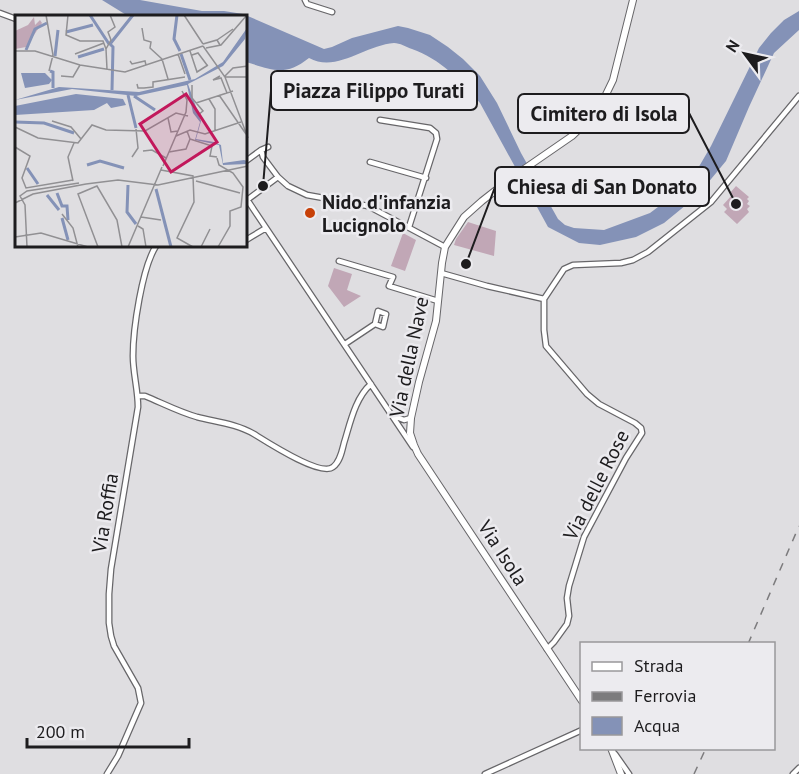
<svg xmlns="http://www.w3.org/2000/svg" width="799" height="774" font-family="'PT Sans',sans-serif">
  <rect width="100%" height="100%" fill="#dfdee1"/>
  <path fill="#c1a7b6" d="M736 186 749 197 747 199 749 201 747 204 750 206 747 209 749 212 737 224 724 212 727 209 723 205 732 195 730 193Z
    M468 222 496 231 494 256 454 245 456 239Z
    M403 233 416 240 405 271 391 266Z
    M334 268 352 274 347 290 361 296 344 307 328 286Z"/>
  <path fill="#8492b7" d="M102 0H140L202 11H224L243 14 324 49 332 47 352 38 398 26 408 28 430 35 448 47 463 59 480 76 497 103 521 153 558 219 565 225 574 228 604 230 650 213 682 189 697 170 711 146 759 48 771 33 784 20 799 11V30L774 53 749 107 726 161 697 196 664 223 636 237 600 245 579 243 548 227 480 103C461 80 440 59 412 49 406 47 400 43 394 43 365 45 337 73 309 58 285 77 273 70 246 62V16H128Z"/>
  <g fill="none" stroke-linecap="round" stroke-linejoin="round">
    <defs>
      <path id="minor" d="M305 0 307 4 310 5 332 12
        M0 13 16 19
        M380 120 430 128 436 133 437 139 409 227
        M261 150 263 157 278 177 288 186 307 195 368 206 445 247
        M246 161 261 150 268 147
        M370 162 426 178
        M246 198 413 447
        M247 200 278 177
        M246 240 266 228
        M339 261 393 277 389 286 438 301
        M441 273 487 286 544 299V330L546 346 587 394 599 404 635 423 641 428 642 433 626 458 584 537 569 586 567 598 569 616 567 624 554 642 547 649
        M544 299 564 269 573 265 621 263 633 260 648 252 711 202 799 96
        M345 344 375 324 378 311 386 314 383 327 375 324
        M138 396H145C162 403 179 412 197 417 217 422 237 424 254 434 267 442 321 477 333 467 340 462 342 451 344 443 350 424 355 398 371 384
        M394 416 404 420 411 418
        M615 754 629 774
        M107 774 118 756 141 703 138 688 114 646 111 636 109 623V594L111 569 138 407C138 390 133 373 133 356 133 329 142 268 156 246
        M485 774 582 730
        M793 774 799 768"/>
      <path id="tertiary" d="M582 701 418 454 414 445 410 433 411 418 419 382 436 321 442 263 445 247 464 217 482 201 514 176 572 136 598 111 613 80 633 0
        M611 748 621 774"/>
    </defs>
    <use href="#minor" stroke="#676669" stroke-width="7"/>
    <use href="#tertiary" stroke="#676669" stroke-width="8"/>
    <use href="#minor" stroke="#fff" stroke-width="4.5"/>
    <use href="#tertiary" stroke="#fff" stroke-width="6"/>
    <path stroke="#7c7b7d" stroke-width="1.5" stroke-dasharray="8 8" stroke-linecap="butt" d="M748 644 799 526
      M694 774 706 748"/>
  </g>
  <circle fill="#c74007" stroke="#ecebef" stroke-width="2" cx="310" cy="213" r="6"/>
  <g text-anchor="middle" stroke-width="5" stroke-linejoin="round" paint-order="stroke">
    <g font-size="20" font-weight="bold" fill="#1d1c1e" stroke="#ecebef" text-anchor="start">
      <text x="322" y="209">Nido d'infanzia<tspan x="322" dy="23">Lucignolo</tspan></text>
    </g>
    <g font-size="20" fill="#1d1c1e" stroke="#ecebef">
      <text transform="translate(409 357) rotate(-78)" y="7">Via della Nave</text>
      <text transform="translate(596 485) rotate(-63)" y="7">Via delle Rose</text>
      <text transform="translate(105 513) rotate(-81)" y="7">Via Roffia</text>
      <text transform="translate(503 553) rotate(57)" y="7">Via Isola</text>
    </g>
  </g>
  <g transform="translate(15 15)">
    <rect width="232" height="232" fill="#dfdee1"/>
    <path d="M19 2 20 10 25 5 27 8 11 32 0 34V16L13 10Z" fill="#c1a7b6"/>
    <path d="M232 13 230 24 208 51 173 69 186 106 181 124 199 127 206 130 208 148 229 145 232 146V149L208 150 204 130 180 125 185 107 178 98 172 70 121 81 57 74 0 85 44 72 124 77 180 64 208 47ZM6 58H30L37 65 34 69 10 73ZM61 79 108 84 111 90 96 93 92 88 79 95 0 100V91Z" fill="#8492b7"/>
    <path fill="none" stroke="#8492b7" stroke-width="3" d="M75 0 94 29M162 0 159 24 165 36M51 17 78 10M11 35 20 14 32 8M166 39 175 65M40 41 43 15M63 42 89 34M35 56 38 57V73M97 75 98 32 95 29 118 0M113 80 121 113M119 81 140 95M0 107 29 108 59 118M72 150 85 146 109 153M12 153 23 169M113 170 112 197 121 209M141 174 156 232M42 178 47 191H52L53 205M32 180 44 195M47 203 53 225"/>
    <path fill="none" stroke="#919093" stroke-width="1.5" d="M31 0 38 40 34 56M53 0 51 20 65 26H88L91 34M169 0 188 29M127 13 129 25 136 27 135 33 147 44M202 25 218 14M188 29 202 25 205 30M188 31 210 62 233 123M191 33 206 30 232 0M0 36H20L65 50 110 57 188 31M175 36 182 57 193 50M60 39 89 28M163 39 170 59M177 40 183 38 192 50M147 44 153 64M115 46 117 49 130 46 131 50M92 54 91 34 96 25 93 17 100 12 95 0M46 61 58 62 65 50M205 61 198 65 206 63 212 78M209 62 218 53 233 51M210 62H233M122 69 123 73H129L138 72V67L170 62M177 70V83L188 96 183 100M204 80 231 119M194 84 200 94V115M181 88 218 76M153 103 156 117 163 116M37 106 56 112 66 124M0 112 23 123 63 128 77 110 91 115 130 116 161 98 173 101M161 121 175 115 190 119 226 107M175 124 197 131 195 141 202 142M0 132 15 141 7 163 11 173 58 165M128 136 137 135 151 143M154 137 171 134 175 124 172 116M117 142 123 133 121 114M202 143 204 150 218 158 228 172 226 192 215 196V211L203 232M148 151 171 97 172 85 167 76M146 155 178 161 179 187 162 223 178 232M58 166 53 142 59 128M181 166 225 178M71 169 103 165 143 170 233 151M0 188 18 179 71 169M47 199 58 213 63 232M126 202 146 205M123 211 128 214 131 232M0 222 26 218 73 232M12 232 10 190 5 181 12 176 64 168M83 232 63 179 82 171 102 205 107 232M113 232 147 152M186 232 195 214"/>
    <path fill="#c2185b" fill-opacity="0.15" stroke="#c2185b" stroke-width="3" d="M171 79 202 127 156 157 125 109Z"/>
    <rect width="232" height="232" fill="none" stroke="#1d1c1e" stroke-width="3"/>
  </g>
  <path fill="none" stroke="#1d1c1e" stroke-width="2" d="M263 186L271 91M736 204L689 113M466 264L495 187"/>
  <g fill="#1d1c1e" stroke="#ecebef" stroke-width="2">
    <circle cx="263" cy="186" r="6"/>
    <circle cx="736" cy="204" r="6"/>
    <circle cx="466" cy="264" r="6"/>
  </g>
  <g fill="#ecebef" stroke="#1d1c1e" stroke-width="2">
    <rect x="271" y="71" width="206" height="39" rx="6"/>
    <rect x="518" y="94" width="171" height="39" rx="6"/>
    <rect x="495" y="167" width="214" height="39" rx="6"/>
  </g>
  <g font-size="21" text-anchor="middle" font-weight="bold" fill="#1d1c1e">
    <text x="374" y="98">Piazza Filippo Turati</text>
    <text x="604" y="121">Cimitero di Isola</text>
    <text x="602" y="194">Chiesa di San Donato</text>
  </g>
  <rect x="580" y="642" width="195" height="108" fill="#ecebef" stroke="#99989b" stroke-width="1.5"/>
  <rect x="592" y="662" width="30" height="9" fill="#ffffff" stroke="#99989b" stroke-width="1.5"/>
  <text x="634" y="672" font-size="18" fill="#1d1c1e">Strada</text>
  <rect x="592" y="692" width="30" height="9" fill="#7c7b7d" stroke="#99989b" stroke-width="1.5"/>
  <text x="634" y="702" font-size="18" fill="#1d1c1e">Ferrovia</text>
  <rect x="592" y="717" width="30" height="18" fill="#8492b7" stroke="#99989b" stroke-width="1.5"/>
  <text x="634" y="732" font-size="18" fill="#1d1c1e">Acqua</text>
  <g transform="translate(745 54) rotate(303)" stroke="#ecebef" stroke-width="4.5" paint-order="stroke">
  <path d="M0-4.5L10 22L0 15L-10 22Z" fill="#1d1c1e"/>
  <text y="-9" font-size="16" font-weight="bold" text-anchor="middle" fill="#1d1c1e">N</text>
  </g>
  <path d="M27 738v9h162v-9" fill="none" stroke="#1d1c1e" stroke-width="3"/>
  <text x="36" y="738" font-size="18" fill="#1d1c1e" stroke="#ecebef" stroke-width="4.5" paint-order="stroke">200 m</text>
</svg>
